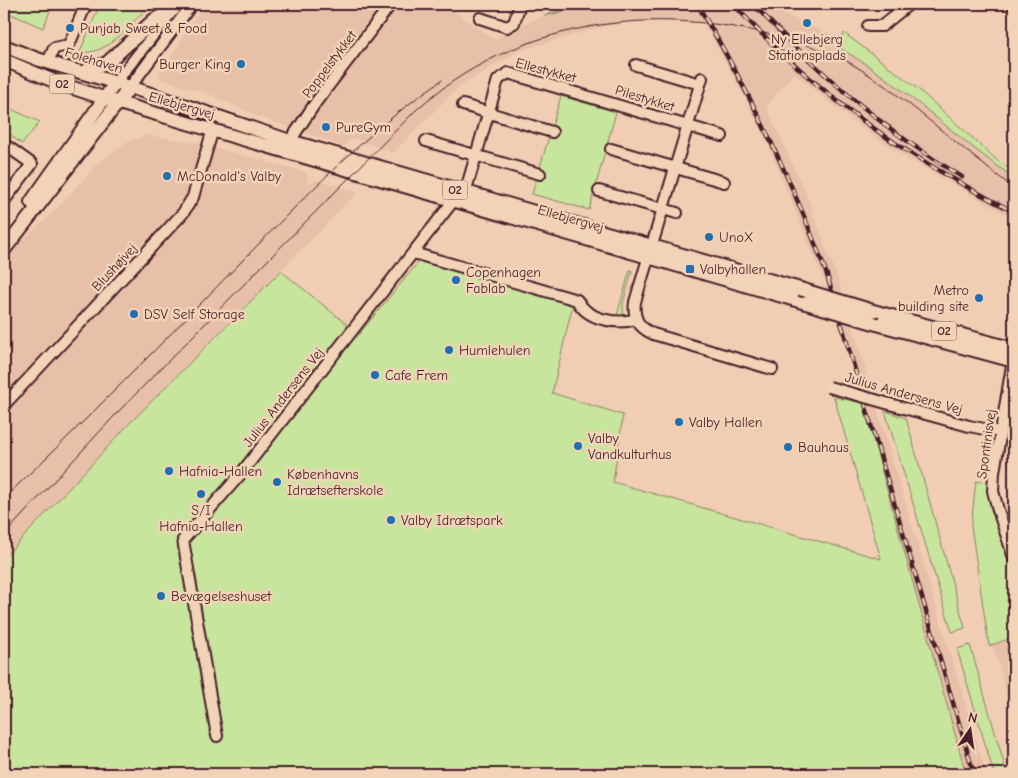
<svg xmlns="http://www.w3.org/2000/svg" width="1018" height="778" font-family="'Comic Neue',sans-serif">
  <rect width="100%" height="100%" fill="#f0cdb3"/>
  <filter id="ink" filterUnits="userSpaceOnUse"><feTurbulence type="fractalNoise" baseFrequency=".02" numOctaves="2"/><feDisplacementMap in="SourceGraphic" scale="10" xChannelSelector="R" yChannelSelector="G"/><feConvolveMatrix kernelMatrix="1 2 1 2 8 2 1 2 1" color-interpolation-filters="sRGB"/></filter>
  <g filter="url(#ink)">
    <path fill="#e8bfa9" d="M206 4H452L449 8 495 40 509 30 544 16 594 4H759L840 38 836 46 870 65 915 99 1014 179V219L907 158 859 126 794 73 766 106 806 194 842 291 986 774H966L863 403 825 283 764 135 739 86 703 22 680 20 633 21 586 31 512 53 513 55 459 86 393 153 353 138 343 146 257 116 211 95 161 79 159 73 178 47 187 28Z
      M146 135 199 143 307 173V184L317 180 358 192 130 423 4 558V264L25 238 53 213 99 162 126 143Z
      M1014 637V718L993 645Z"/>
    <path fill="#c7e59c" stroke="#888264" d="M7 4H53L43 28 4 11Z
      M100 4H143L145 10C127 27 107 56 80 52Z
      M578 4H594L544 16Z
      M844 33 917 88 1001 164 1014 170V178C953 136 902 83 838 47Z
      M561 96 616 112 589 210 532 194Z
      M4 106 40 122 22 144 4 130Z
      M426 253 575 295 552 393 623 415 613 482 881 559 834 397 863 403 966 774H4V558L130 423 281 271 359 334Z
      M630 270 632 271 623 303V318L616 319Z
      M885 411 906 418 965 628 952 632Z
      M976 481 990 484 997 526 1014 575V637L989 646 971 526Z
      M970 645 1007 774H994L957 649Z"/>
    <g fill="none" stroke-linecap="round" stroke-linejoin="round">
      <defs>
        <path id="minor" d="M1012 4 1014 5
          M480 18 507 27 514 23 520 4
          M868 26H882L909 4
          M48 62 54 48 69 45 86 4
          M636 65 700 84
          M702 78 635 302C633 318 638 327 653 334L772 369
          M116 82 178 4
          M130 87 192 4
          M463 105 552 132
          M290 141 316 102 391 4
          M426 141 540 174
          M4 144 32 164 4 201
          M611 149 724 182
          M599 191 677 213
          M465 193 498 80 508 73 722 136
          M413 253 577 300C587 320 617 325 636 319
          M1014 354 994 472 993 491 998 510 1014 558
          M4 405 183 213 193 197 213 129
          M904 408 969 426 1000 432
          M217 736 183 540 239 476 454 200"/>
        <path id="major" d="M4 46 37 59 130 87 290 141 800 289
          M4 60 61 84 119 103 806 303
          M83 72 107 63 154 20 173 10
          M31 202 116 82
          M4 250 130 87
          M873 311 1014 349
          M877 324 1014 361"/>
      </defs>
      <use href="#minor" stroke="#4a1f2b" stroke-width="14"/>
      <use href="#major" stroke="#4a1f2b" stroke-width="16"/>
      <use href="#minor" stroke="#f1d4b7" stroke-width="10"/>
      <use href="#major" stroke="#f1d4b7" stroke-width="12"/>
      <path stroke="#4a1f2b" stroke-width="1" d="M4 498C86 421 164 341 243 260 306 196 367 131 442 80
        M4 535 118 412 416 110C535 4 701 0 842 58 905 94 956 146 1014 188"/>
      <defs>
        <path id="rail" d="M697 4C749 90 792 180 827 275L974 774
          M733 4C818 96 903 155 1014 212
          M753 4C816 70 883 130 962 177"/>
      </defs>
      <use href="#rail" stroke="#4a1f2b" stroke-width="4.5"/>
      <use href="#rail" stroke="#f1d4b7" stroke-width="2.5" stroke-dasharray="8" stroke-linecap="butt"/>
      <defs>
        <path id="minor-bridge" d="M829 387 904 408"/>
        <path id="major-bridge" d="M800 289 873 311
          M806 303 877 324"/>
      </defs>
      <use href="#minor-bridge" stroke="#4a1f2b" stroke-width="14" stroke-linecap="butt"/>
      <use href="#major-bridge" stroke="#4a1f2b" stroke-width="16" stroke-linecap="butt"/>
      <use href="#minor-bridge" stroke="#f1d4b7" stroke-width="10"/>
      <use href="#major-bridge" stroke="#f1d4b7" stroke-width="12"/>
    </g>
  </g>
  <g fill="#1f6fb2" stroke="#f1d4b7" stroke-width="2">
    <circle cx="807" cy="23" r="5"/>
    <circle cx="70" cy="28" r="5"/>
    <circle cx="241" cy="64" r="5"/>
    <circle cx="326" cy="127" r="5"/>
    <circle cx="167" cy="176" r="5"/>
    <circle cx="709" cy="237" r="5"/>
    <rect x="685" y="264" width="10" height="10" rx="2.5"/>
    <circle cx="456" cy="280" r="5"/>
    <circle cx="979" cy="298" r="5"/>
    <circle cx="134" cy="314" r="5"/>
    <circle cx="449" cy="350" r="5"/>
    <circle cx="375" cy="375" r="5"/>
    <circle cx="679" cy="422" r="5"/>
    <circle cx="578" cy="446" r="5"/>
    <circle cx="788" cy="447" r="5"/>
    <circle cx="169" cy="471" r="5"/>
    <circle cx="277" cy="482" r="5"/>
    <circle cx="201" cy="494" r="5"/>
    <circle cx="391" cy="520" r="5"/>
    <circle cx="161" cy="596" r="5"/>
  </g>
  <g text-anchor="middle" stroke-width="5" stroke-linejoin="round" paint-order="stroke">
    <g fill="#f1d4b7" stroke="#7c5555" stroke-width="1">
      <rect x="49.5" y="74.5" width="25" height="19" rx="4"/>
      <rect x="442.5" y="180.5" width="25" height="19" rx="4"/>
      <rect x="931.5" y="321.5" width="25" height="19" rx="4"/>
    </g>
    <g font-size="12" font-weight="bold" fill="#4a1f2b">
      <text x="62" y="88">O2</text>
      <text x="455" y="194">O2</text>
      <text x="944" y="335">O2</text>
    </g>
    <g font-size="14" fill="#4a1f2b" stroke="#f1d4b7" text-anchor="start">
      <text x="80" y="33">Punjab Sweet &amp; Food</text>
      <text x="807" y="44" text-anchor="middle">Ny Ellebjerg<tspan x="807" dy="16">Stationsplads</tspan></text>
      <text x="231" y="69" text-anchor="end">Burger King</text>
      <text x="336" y="132">PureGym</text>
      <text x="177" y="181">McDonald's Valby</text>
      <text x="719" y="242">UnoX</text>
      <text x="700" y="274">Valbyhallen</text>
      <text x="466" y="277">Copenhagen<tspan x="466" dy="16">Fablab</tspan></text>
      <text x="969" y="295" text-anchor="end">Metro<tspan x="969" dy="16">building site</tspan></text>
      <text x="144" y="319">DSV Self Storage</text>
      <text x="459" y="355">Humlehulen</text>
      <text x="385" y="380">Cafe Frem</text>
      <text x="689" y="427">Valby Hallen</text>
      <text x="588" y="443">Valby<tspan x="588" dy="16">Vandkulturhus</tspan></text>
      <text x="798" y="452">Bauhaus</text>
      <text x="179" y="476">Hafnia-Hallen</text>
      <text x="287" y="479">Københavns<tspan x="287" dy="16">Idrætsefterskole</tspan></text>
      <text x="201" y="515" text-anchor="middle">S/I<tspan x="201" dy="16">Hafnia-Hallen</tspan></text>
      <text x="401" y="525">Valby Idrætspark</text>
      <text x="171" y="601">Bevægelseshuset</text>
    </g>
    <g font-size="14" fill="#4a1f2b" stroke="#f1d4b7">
      <text transform="translate(94 60) rotate(17)" y="5">Folehaven</text>
      <text transform="translate(329 64) rotate(-53)" y="5">Poppelstykket</text>
      <text transform="translate(546 70) rotate(15)" y="5">Ellestykket</text>
      <text transform="translate(645 98) rotate(17)" y="5">Pilestykket</text>
      <text transform="translate(182 105) rotate(16)" y="5">Ellebjergvej</text>
      <text transform="translate(571 218) rotate(16)" y="5">Ellebjergvej</text>
      <text transform="translate(114 267) rotate(-47)" y="5">Blushøjvej</text>
      <text transform="translate(904 393) rotate(16)" y="5">Julius Andersens Vej</text>
      <text transform="translate(283 397) rotate(-52)" y="5">Julius Andersens Vej</text>
      <text transform="translate(986 444) rotate(-82)" y="5">Spontinisvej</text>
    </g>
  </g>
  <rect width="1018" height="778" fill="none" stroke="#f1d4b7" stroke-width="20"/>
  <rect x="10" y="10" width="998" height="758" fill="none" stroke="#4a1f2b" stroke-width="2" filter="url(#ink)"/>
  <g transform="translate(970 730) rotate(13)" stroke="#f1d4b7" stroke-width="4" paint-order="stroke">
  <path d="M0-4L9 19L0 12L-9 19Z" fill="#4a1f2b"/>
  <text y="-8" font-size="14" font-weight="bold" text-anchor="middle" fill="#4a1f2b">N</text>
  </g>
</svg>
